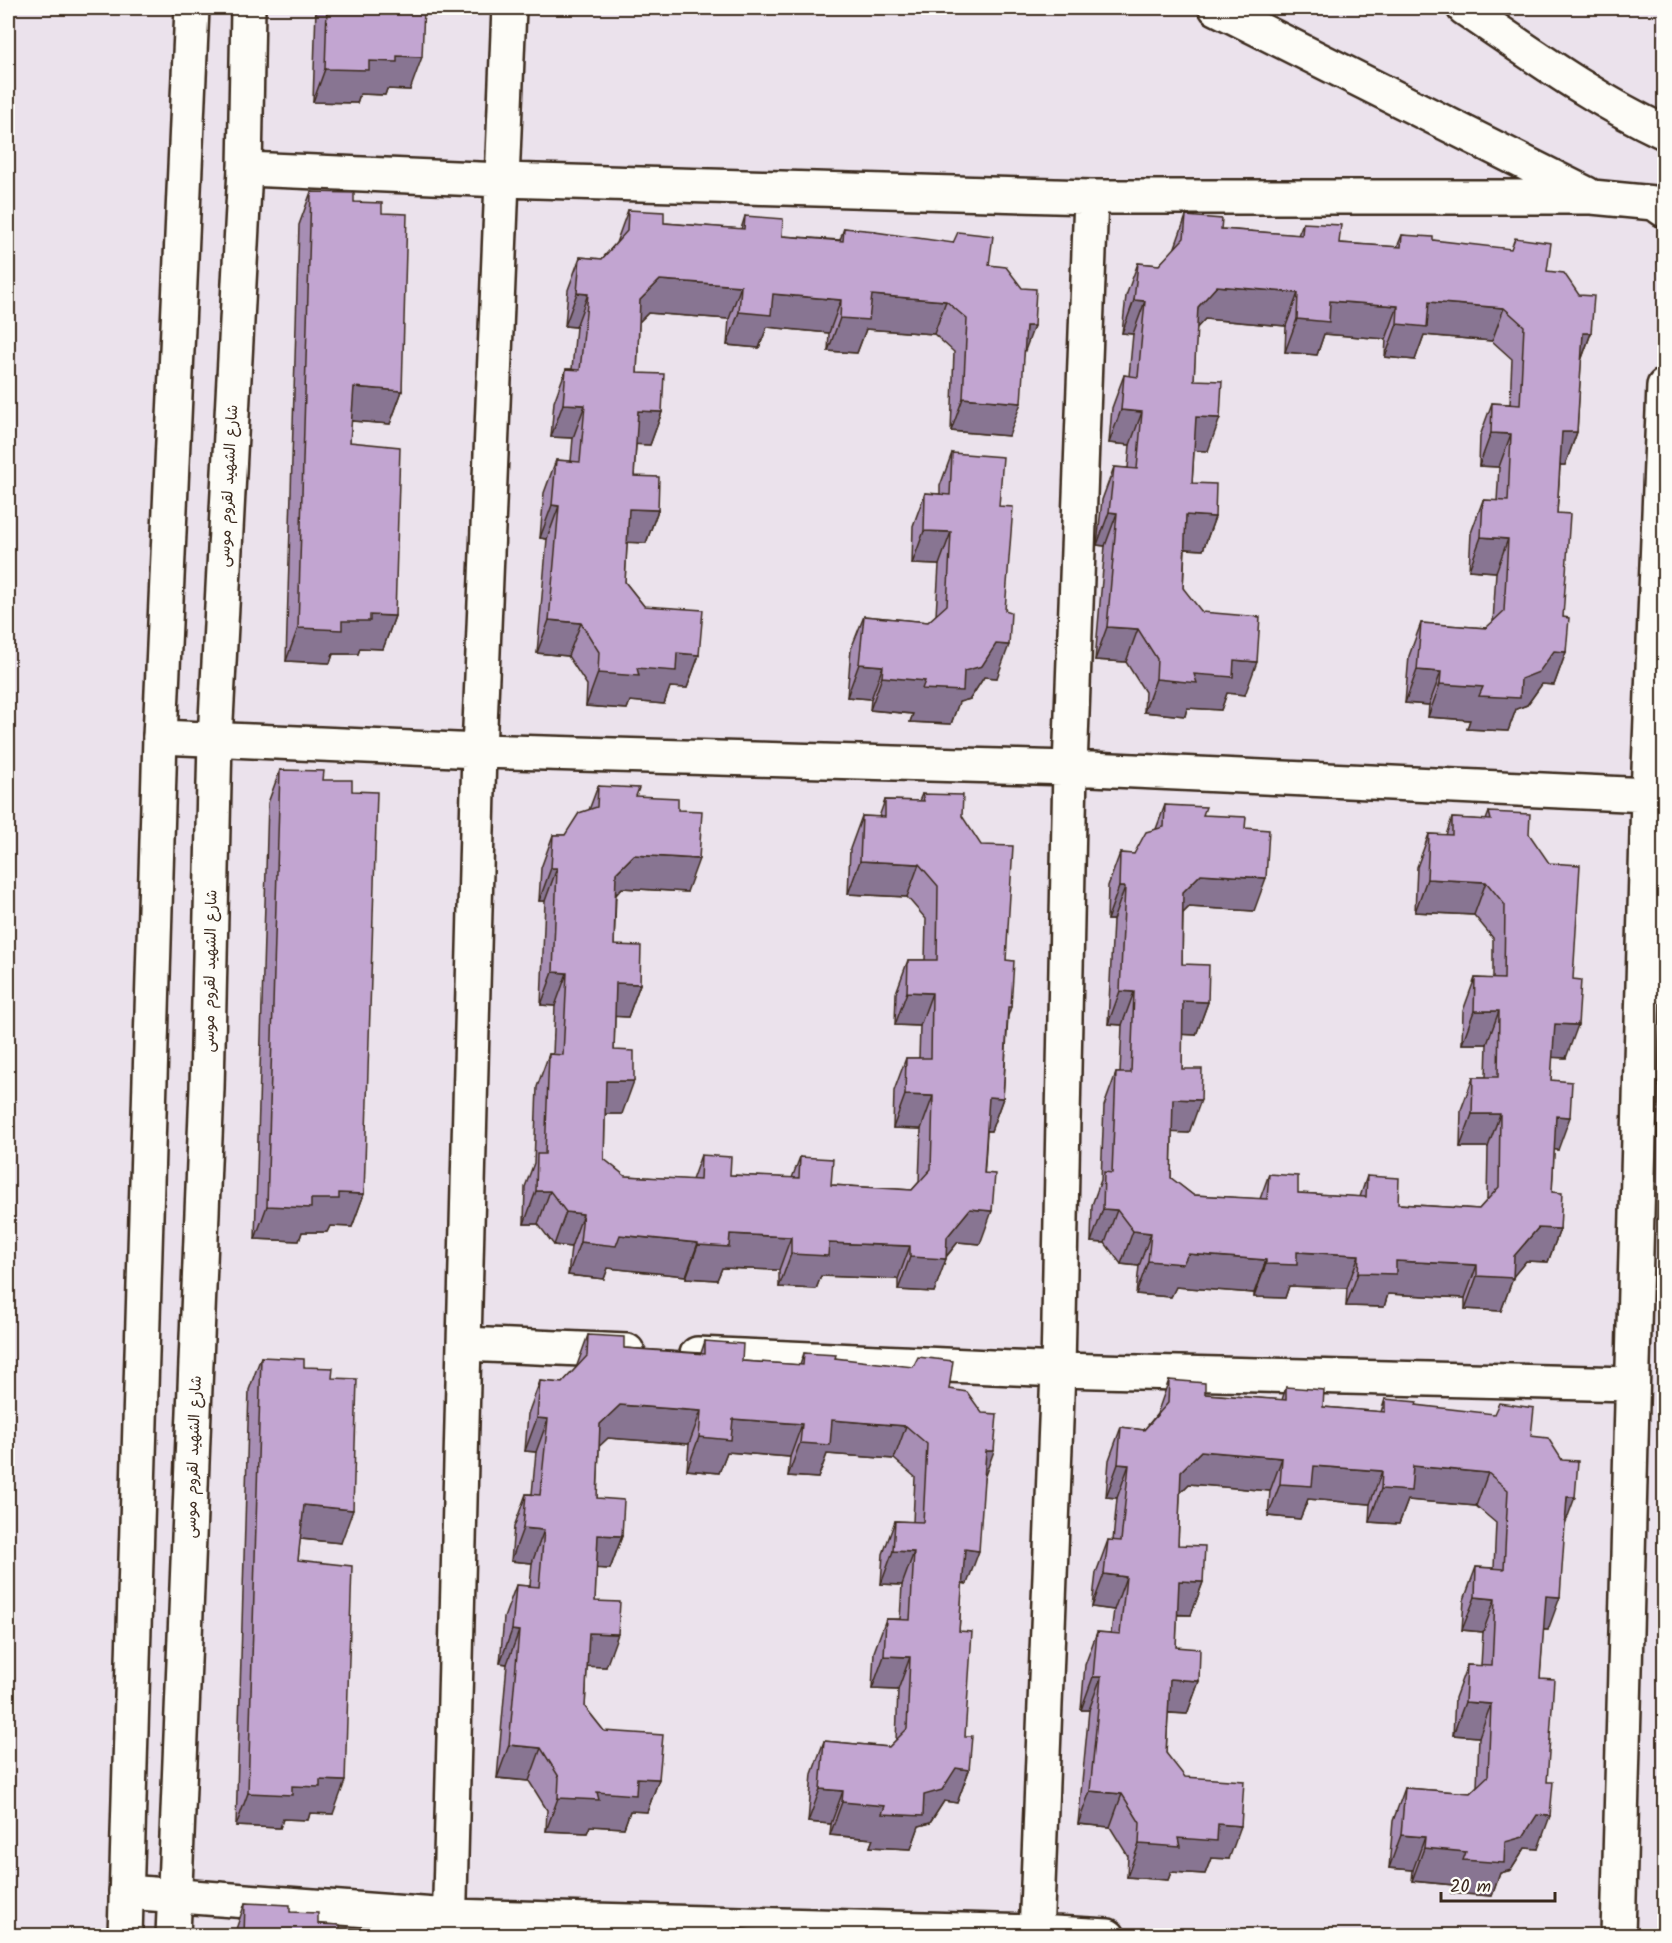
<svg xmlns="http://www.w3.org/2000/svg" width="1672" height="1943" font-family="Kalam,'Playpen Sans Arabic',sans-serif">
  <rect width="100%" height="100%" fill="#ebe2ec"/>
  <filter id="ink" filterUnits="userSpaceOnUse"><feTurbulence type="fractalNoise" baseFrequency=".0167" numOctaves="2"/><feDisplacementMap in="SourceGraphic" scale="12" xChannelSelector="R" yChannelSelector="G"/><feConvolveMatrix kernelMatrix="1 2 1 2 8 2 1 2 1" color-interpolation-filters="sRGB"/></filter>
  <g filter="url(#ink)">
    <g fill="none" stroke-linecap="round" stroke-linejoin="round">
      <defs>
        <path id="minor" d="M1216 8 1587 194
          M1464 8C1529 52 1593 99 1664 132
          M245 169 502 180 1091 197H1592L1654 203 1664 210
          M160 737 479 751 1070 768 1648 795
          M464 1344 627 1351
          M697 1354 1058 1370 1632 1384
          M126 1892 449 1916 1036 1932 1108 1936
          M449 1936 479 751 509 8
          M1036 1936 1058 1370 1070 768 1091 197
          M1618 1936 1648 795 1664 386"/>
        <path id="tertiary" d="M125 1936 160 737 192 8
          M173 1936 207 1088 215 739 245 169 248 8"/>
      </defs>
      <use href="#minor" stroke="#3b2a1e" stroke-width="38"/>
      <use href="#tertiary" stroke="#3b2a1e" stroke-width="38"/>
      <use href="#minor" stroke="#fdfcf7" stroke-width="33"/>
      <use href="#tertiary" stroke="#fdfcf7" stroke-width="33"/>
    </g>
    <path fill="#a78eb4" stroke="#3b2a1e" stroke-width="1.5" d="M316 8H424L410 90 387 89 385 95 360 94 357 103 313 102Z
      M311 192 354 202 382 213 402 391 390 424 351 421 350 442 395 616 383 649 360 648 358 654H333L330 663 286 661 299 225Z
      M628 210 664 223 741 229 745 216 782 236 840 240 844 228 875 232 989 265 1024 354 1009 436 951 431 954 352 934 334 866 329 857 353 828 351 829 333 767 327 759 348 727 345 729 319 648 313 639 322 637 373 662 412 650 445 636 444 634 476 658 510 646 543 627 542 625 582 644 606 699 655 687 688 670 687 664 704 630 701 627 709 586 706 587 685 568 656 537 653 547 539 540 538 544 493 556 460 571 461 573 438 551 437 554 402 566 369H572L576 327 565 326 568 290 580 257 602 259 616 243Z
      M1186 216 1221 229 1298 235 1303 223 1339 243 1397 247 1402 235 1433 240 1547 271 1591 333 1581 361 1577 432 1565 465H1560L1557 513 1563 617 1566 652 1554 685 1542 684 1527 705 1516 709 1508 731 1467 729 1470 720 1428 717 1429 705 1405 703 1409 656 1421 623 1486 628 1493 622 1496 572 1469 570 1471 533 1483 500 1497 501 1499 467 1479 466 1480 436 1492 403 1510 404 1512 359 1492 341 1424 335 1415 360 1385 357 1386 339 1324 334 1317 355 1285 352 1286 326 1205 319 1196 328 1194 380 1208 451 1194 450 1192 483 1215 517 1203 550 1185 549 1183 588 1245 695 1227 693 1221 710 1187 708 1185 716 1144 712 1145 692 1126 662 1095 660 1105 546 1097 545 1102 500 1114 467 1128 468 1130 445 1109 443 1112 408 1124 375 1129 376 1133 334 1122 333 1126 296 1138 263 1159 265 1174 250Z
      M952 453 999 506 997 678 984 677 970 699 959 702 951 724 910 722 913 714 870 710 871 699 847 697 851 649 864 616 928 622 936 615 939 565 912 564 913 526 925 493 940 494V486Z
      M280 770 352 791 364 1194 352 1227 330 1226 327 1232H302L299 1241 255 1239 268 803Z
      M598 786 636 796 678 810 687 892 622 888 616 895 614 945 640 984 628 1017 615 1016 614 1050 622 1114H605L604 1159 625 1176 692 1180 701 1155 730 1175 792 1178 800 1157 831 1185 912 1190 919 1182 921 1129 893 1128 894 1091 906 1058H919L920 1026 895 1025 896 993 908 960H925L926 919 907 897 848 894 850 849 862 816 879 817 885 800 919 801 922 794 962 816 1006 960 1011 1007 1008 1016 1003 1098 991 1131H987L980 1244 958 1242 946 1257 934 1292 898 1290V1279L821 1276 816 1289 779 1287V1270L722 1268 717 1280 686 1278V1276L608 1268 604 1279 568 1275 571 1247 554 1245 538 1224H524L525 1187 534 1163 537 1087 549 1054H553L555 1006 541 1005 545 901H539L541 868 553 835H565L589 810Z
      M1165 805 1203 815 1245 828 1254 911 1189 907 1183 913 1182 964 1208 1002 1196 1035 1182 1034V1069L1189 1133 1172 1132 1171 1178 1193 1195 1260 1199 1269 1174 1298 1193 1360 1197 1367 1176 1398 1204 1479 1209 1487 1200 1488 1147H1460L1461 1110 1473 1077H1486L1487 1044H1462L1463 1011 1475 978 1493 979V938L1474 915 1415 912 1417 867 1429 834 1446 835 1452 818 1486 820 1489 812 1529 834 1566 1058 1552 1057 1551 1080 1558 1150 1554 1149 1552 1192 1560 1229 1548 1262 1526 1261 1514 1275 1501 1311 1465 1309V1298L1388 1294 1384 1307 1346 1306 1347 1288 1289 1286 1285 1298 1254 1297V1293L1176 1287 1171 1297 1136 1294 1139 1266 1121 1264 1105 1243 1091 1242 1092 1205 1101 1180 1104 1106 1116 1073H1120L1122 1025 1108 1024 1113 920H1107L1108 886 1120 853 1134 854 1156 829Z
      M588 1335 624 1348 701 1353 705 1341 742 1361 800 1365 804 1353 835 1358 949 1389 984 1478 967 1584 962 1583 959 1631 965 1736 969 1770 957 1803 944 1801 930 1823 919 1826 911 1849 870 1847 873 1839 830 1835 831 1824 808 1822 812 1774 824 1741 889 1747 896 1740 898 1690 872 1689 874 1652 886 1619H900L902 1585 881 1584 883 1554 895 1521 913 1522 915 1477 894 1459 827 1454 818 1478 788 1476 790 1457 727 1452 719 1473 687 1470 689 1444 608 1438 599 1446 597 1498 622 1536 610 1569 596 1568 595 1601 606 1667 587 1666 585 1707 604 1731 659 1779 647 1812 630 1811 624 1828 590 1826 587 1833 546 1831 547 1810 529 1781 497 1778 507 1664 500 1663 504 1618 516 1585 530 1586 532 1563 511 1561 514 1527 526 1494H532L536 1452 525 1451 528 1414 540 1381 562 1383 576 1368Z
      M261 1357 304 1367 332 1378 341 1543 300 1539 298 1560 333 1814 310 1813 308 1820 283 1819 280 1828 236 1826 249 1390Z
      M1169 1380 1205 1394 1282 1400 1286 1387 1323 1407 1381 1412 1385 1399 1416 1405 1531 1436 1565 1524 1548 1630H1543L1540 1678 1538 1849 1525 1848 1511 1870 1500 1873 1492 1896 1451 1893 1454 1885 1412 1881 1413 1870 1389 1868 1393 1821 1405 1788 1470 1793 1477 1786 1479 1737 1453 1735 1455 1698 1467 1665 1481 1666 1483 1632 1462 1630 1464 1600 1476 1567 1494 1568 1496 1523 1476 1506 1408 1500 1399 1524 1369 1522 1370 1504 1308 1499 1300 1519 1268 1516 1270 1491 1189 1484 1180 1493 1178 1545 1203 1582 1191 1615H1177L1176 1647 1199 1681 1187 1714 1168 1713 1166 1753 1229 1859 1211 1858 1205 1874 1171 1872 1168 1880 1127 1877 1128 1856 1110 1827 1078 1824 1089 1710H1081L1085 1665 1097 1632 1111 1633 1114 1610 1092 1607 1096 1573 1108 1540 1113 1541 1117 1498 1106 1497 1109 1460 1121 1427 1144 1430 1157 1414Z
      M245 1903 290 1912 318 1924 340 1935H234Z"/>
    <path fill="#887492" stroke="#3b2a1e" stroke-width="1.5" d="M397 56 422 57 410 90 387 89 385 95 360 94 357 103 313 102 325 69Z
      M660 280 741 286 729 319 648 313 628 333 640 300Z
      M1217 286 1298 293 1286 326 1205 319 1186 340 1198 307Z
      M577 293 588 294 576 327 565 326Z
      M773 294 841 300 829 333 767 327 759 348 727 345 739 312Z
      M872 295 946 301 934 334 866 329 857 353 828 351 840 318Z
      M1134 300 1145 301 1133 334 1122 333Z
      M1330 301 1398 306 1386 339 1324 334 1317 355 1285 352 1297 319Z
      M1429 302 1504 308 1492 341 1424 335 1415 360 1385 357 1397 324Z
      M1026 326H1034L1022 359Z
      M1583 333H1591L1579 366Z
      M354 387 402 391 390 424 342 420Z
      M963 398 1021 403 1009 436 951 431Z
      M563 404 585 405 573 438 551 437Z
      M1121 410 1142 412 1130 445 1109 443Z
      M638 411 662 412 650 445 626 444Z
      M1196 417 1220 418 1208 451 1184 450Z
      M1562 432H1577L1565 465H1550Z
      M1491 433 1511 434 1499 467 1479 466Z
      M552 505 559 506 547 539 540 538Z
      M629 509 658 510 646 543 617 542Z
      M1109 512 1117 513 1105 546 1097 545Z
      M1186 515 1215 517 1203 550 1174 548Z
      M924 531 951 532 939 565 912 564Z
      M1481 537 1508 539 1496 572 1469 570Z
      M370 615 395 616 383 649 360 648 358 654H333L330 663 286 661 298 628Z
      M549 620 581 623 568 656 537 653Z
      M1107 627 1138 629 1126 662 1095 660Z
      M996 644 1009 645 997 678 984 677 970 699 959 702 951 724 910 722 913 714 870 710 882 677 964 671Z
      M1554 651 1566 652 1554 685 1542 684 1527 705 1516 709 1508 731 1467 729 1470 720 1428 717 1440 684 1521 679Z
      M677 653 699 655 687 688 670 687 664 704 630 701 627 709 586 706 598 673 637 668Z
      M1234 660 1257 662 1245 695 1227 693 1221 710 1187 708 1185 716 1144 712 1156 679 1194 674Z
      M859 664 883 666 871 699 847 697Z
      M1417 670 1441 672 1429 705 1405 703Z
      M634 855 699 859 687 892 622 888 604 906 616 873Z
      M860 861 919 864 907 897 848 894Z
      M551 868H557L545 901H539Z
      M1201 874 1266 878 1254 911 1189 907 1171 925 1183 892Z
      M1427 879 1486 882 1474 915 1415 912Z
      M1119 887H1125L1113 920H1107Z
      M553 972 567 973 555 1006 541 1005Z
      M616 983 640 984 628 1017 604 1016Z
      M1120 991 1134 992 1122 1025 1108 1024Z
      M907 992 932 993 920 1026 895 1025Z
      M1183 1001 1208 1002 1196 1035 1171 1034Z
      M1474 1011H1499L1487 1044H1462Z
      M1555 1024 1578 1025 1566 1058 1543 1057Z
      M606 1081H634L622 1114H594Z
      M905 1095 933 1096 921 1129 893 1128Z
      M989 1097 1003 1098 991 1131 977 1130Z
      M1173 1099 1201 1100 1189 1133 1161 1132Z
      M1472 1114H1500L1488 1147H1460Z
      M1556 1116 1570 1117 1558 1150 1544 1149Z
      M536 1191H550L538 1224H524Z
      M339 1193 364 1194 352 1227 330 1226 327 1232H302L299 1241 255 1239 267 1206Z
      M970 1209 992 1211 980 1244 958 1242 944 1259H946L934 1292 898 1290 910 1257 947 1237Z
      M1103 1209 1117 1210 1105 1243 1091 1242Z
      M566 1212 583 1214 571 1247 554 1245Z
      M1538 1228 1560 1229 1548 1262 1526 1261 1512 1278H1513L1501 1311 1465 1309 1477 1276 1514 1256Z
      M1133 1231 1151 1233 1139 1266 1121 1264Z
      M730 1234 791 1237 779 1270 722 1268 717 1280 686 1278 698 1245Z
      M620 1235 698 1243 686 1276 608 1268 604 1279 568 1275 580 1242Z
      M829 1243 910 1246 898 1279 821 1276 816 1289 779 1287 791 1254Z
      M1297 1252 1359 1255 1347 1288 1289 1286 1285 1298 1254 1297 1266 1264Z
      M1188 1254 1266 1260 1254 1293 1176 1287 1171 1297 1136 1294 1148 1261Z
      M1396 1261 1477 1265 1465 1298 1388 1294 1384 1307 1346 1306 1358 1273Z
      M620 1405 701 1411 689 1444 608 1438 588 1457 600 1424Z
      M537 1418 548 1419 536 1452 525 1451Z
      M733 1419 802 1424 790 1457 727 1452 719 1473 687 1470 699 1437Z
      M832 1420 906 1426 894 1459 827 1454 818 1478 788 1476 800 1443Z
      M986 1451H994L982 1484Z
      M1201 1451 1282 1458 1270 1491 1189 1484 1169 1504 1181 1471Z
      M1118 1464 1129 1465 1117 1498 1106 1497Z
      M1314 1466 1382 1471 1370 1504 1308 1499 1300 1519 1268 1516 1280 1484Z
      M1413 1466 1488 1473 1476 1506 1408 1500 1399 1524 1369 1522 1381 1489Z
      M1567 1497H1575L1563 1530Z
      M304 1505 353 1510 341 1543 292 1538Z
      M523 1528 544 1530 532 1563 511 1561Z
      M598 1535 622 1536 610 1569 586 1568Z
      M965 1549 979 1551 967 1584 953 1582Z
      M893 1551 914 1552 902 1585 881 1584Z
      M1104 1574 1126 1577 1114 1610 1092 1607Z
      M1179 1581 1203 1582 1191 1615 1167 1614Z
      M1546 1596 1560 1597 1548 1630 1534 1629Z
      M1475 1597 1495 1599 1483 1632 1462 1630Z
      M512 1630 519 1631 507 1664 500 1663Z
      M589 1633 618 1634 606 1667 577 1666Z
      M884 1656 910 1657 898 1690 872 1689Z
      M1093 1677H1101L1089 1710H1081Z
      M1170 1679 1199 1681 1187 1714 1158 1712Z
      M1465 1702 1491 1704 1479 1737 1453 1735Z
      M509 1745 541 1748 529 1781 497 1778Z
      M956 1768 969 1770 957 1803 944 1801 930 1823 919 1826 911 1849 870 1847 873 1839 830 1835 842 1802 924 1795Z
      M637 1778 659 1779 647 1812 630 1811 624 1828 590 1826 587 1833 546 1831 558 1798 597 1792Z
      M320 1780 345 1781 333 1814 310 1813 308 1820 283 1819 280 1828 236 1826 248 1793Z
      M820 1789 843 1791 831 1824 808 1822Z
      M1090 1791 1122 1794 1110 1827 1078 1824Z
      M1537 1815 1550 1816 1538 1849 1525 1848 1511 1870 1500 1873 1492 1896 1451 1893 1454 1885 1412 1881 1424 1848 1505 1842Z
      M1218 1824 1241 1826 1229 1859 1211 1858 1205 1874 1171 1872 1168 1880 1127 1877 1139 1844 1178 1838Z
      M1401 1835 1425 1837 1413 1870 1389 1868Z"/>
    <path fill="#c2a5d1" stroke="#3b2a1e" stroke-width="1.5" d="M327 8H424L422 57 397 56V62L369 61V70L325 69Z
      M311 192 354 193V202L382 203V213L407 214 402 391 354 387 350 442 400 447 395 616 370 615V621H342V630L298 628Z
      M628 210 664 212V223L744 229 745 216 783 219 782 236 843 241 844 228 875 231V232L953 243 958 232 993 236 989 265 1006 267 1022 288 1036 289 1034 326H1026L1021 403 963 398 967 319 946 301 872 295 869 320 840 318 841 300 773 294 771 315 739 312 741 286 660 280 640 300 637 373 664 374 662 412 638 411 634 476 659 477 658 510 629 509 625 582 644 606 703 610 699 655 677 653 676 671 637 668 639 676 598 673 599 652 581 623 549 620 559 506 552 505 556 460 580 462 585 405 563 404 566 369 580 370 588 294 577 293 580 257 602 259 627 231Z
      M1186 216 1222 219 1221 229 1302 235 1303 223 1341 225 1339 243 1401 247 1402 235 1433 237V240L1511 249 1515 238 1551 243 1547 271 1564 273 1579 295 1594 296 1591 333H1583L1577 432H1562L1557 513 1570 514 1563 617 1569 618 1566 652 1554 651 1539 672 1521 679 1520 698 1479 696 1483 687 1440 684 1441 672 1417 670 1421 623 1486 628 1504 611 1508 539 1481 537 1483 500 1508 501 1511 434 1491 433 1492 403 1520 405 1524 326 1504 308 1429 302 1427 327 1397 324 1398 306 1330 301 1329 322 1297 319 1298 293 1217 286 1198 307 1194 380 1222 381 1220 418 1196 417 1192 483 1216 484 1215 517 1186 515 1183 588 1202 612 1260 617 1257 662 1234 660 1233 677 1194 674 1197 683 1156 679 1157 659 1138 629 1107 627 1117 513 1109 512 1114 467 1137 469 1142 412 1121 410 1124 375 1138 377 1145 301 1134 300 1138 263 1159 265 1184 238Z
      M952 453 1003 457 999 506 1013 507 1005 610 1011 612 1009 645 996 644 982 666 964 671 963 691 922 689 925 681 882 677 883 666 859 664 864 616 928 622 947 605 951 532 924 531 925 493 950 495Z
      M280 770 324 771 323 780H352V791L377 792 364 1194 339 1193V1199H311V1208L267 1206Z
      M598 786 639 788 636 796 678 798V810L702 811 699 859 634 855 616 873 614 945 641 946 640 984 616 983 614 1050 634 1051V1081H606L604 1159 625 1176 700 1180 701 1155 731 1157 730 1175 799 1178 800 1157 833 1159 831 1185 912 1190 931 1169 933 1096 905 1095 906 1058H931L932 993 907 992 908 960H937L938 886 919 864 860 861 862 816 885 817V800L924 801 922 794 963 795 962 816 981 845 1013 846 1006 960 1014 961 1011 1007H1008L1003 1098 989 1097 984 1173 995 1174 992 1211 970 1209 947 1237 946 1259 910 1257V1246L829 1243 828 1256 791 1254V1237L730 1234 729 1247 698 1245V1243L620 1235 616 1246 580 1242 583 1214 566 1212 550 1191H536L537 1154H545L549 1054 563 1055 567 973 553 972 557 868H551L553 835H565L579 813 597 807Z
      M1165 805 1206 807 1203 815 1246 817 1245 828 1269 830 1266 878 1201 874 1183 892 1182 964 1209 965 1208 1002 1183 1001 1182 1069H1202L1201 1100 1173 1099 1171 1178 1193 1195 1267 1199 1269 1174 1298 1176V1193L1366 1197 1367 1176 1399 1178 1398 1204 1479 1209 1499 1187 1500 1114H1472L1473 1077H1498L1499 1011H1474L1475 978 1504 979 1505 905 1486 882 1427 879 1429 834 1452 835V818L1491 820 1489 812 1530 814 1529 834 1549 863 1580 865 1573 979 1581 980 1578 1025 1555 1024 1551 1080 1572 1082 1570 1117 1556 1116 1552 1192 1562 1193 1560 1229 1538 1228 1514 1256 1513 1278 1477 1276V1265L1396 1261V1274L1358 1273 1359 1255 1297 1252V1265L1266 1264V1260L1188 1254 1183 1264 1148 1261 1151 1233 1133 1231 1117 1210 1103 1209 1104 1172 1112 1173 1116 1073H1131L1134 992 1120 991 1125 887H1119L1120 853 1134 854 1146 832 1164 827Z
      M588 1335 624 1337V1348L705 1354V1341L743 1344 742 1361 803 1365 804 1353 836 1355 835 1358 913 1367 918 1357 953 1361 949 1389 967 1392 982 1413 997 1414 994 1451H986L979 1551 965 1549 959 1631 972 1632 965 1736H972L969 1770 956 1768 942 1790 924 1795 923 1816 882 1814 885 1806 842 1802 843 1791 820 1789 824 1741 889 1747 907 1729 910 1657 884 1656 886 1619 910 1620 914 1552 893 1551 895 1521 923 1522 927 1444 906 1426 832 1420 830 1445 800 1443 802 1424 733 1419 731 1440 699 1437 701 1411 620 1405 600 1424 597 1498 624 1500 622 1536 598 1535 595 1601 620 1602 618 1634 589 1633 585 1707 604 1731 663 1735 659 1779 637 1778 636 1795 597 1792 599 1800 558 1798 559 1777 541 1748 509 1745 519 1631 512 1630 516 1585 539 1587 544 1530 523 1528 526 1494 540 1495 548 1419 537 1418 540 1381 562 1383 587 1356Z
      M261 1357 304 1359V1367L333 1368 332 1378 357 1379 353 1510 304 1505 298 1560 352 1566 345 1781 320 1780V1787L292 1786V1795L248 1793Z
      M1169 1380 1205 1383V1394L1286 1400V1387L1324 1390 1323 1407 1385 1412V1399L1417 1402 1416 1405 1494 1414 1499 1403 1534 1408 1531 1436 1548 1438 1562 1460 1578 1461 1575 1497H1567L1560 1597 1546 1596 1540 1678 1554 1679 1547 1782H1553L1550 1816 1537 1815 1523 1837 1505 1842 1504 1863 1463 1860 1466 1852 1424 1848 1425 1837 1401 1835 1405 1788 1470 1793 1488 1776 1491 1704 1465 1702 1467 1665 1492 1666 1495 1599 1475 1597 1476 1567 1504 1569 1508 1490 1488 1473 1413 1466 1411 1491 1381 1489 1382 1471 1314 1466 1312 1486 1280 1484 1282 1458 1201 1451 1181 1471 1178 1545 1205 1546 1203 1582 1179 1581 1176 1647 1200 1649 1199 1681 1170 1679 1166 1753 1185 1777 1244 1781 1241 1826 1218 1824 1217 1841 1178 1838 1180 1847 1139 1844 1140 1823 1122 1794 1090 1791 1101 1677H1093L1097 1632 1120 1634 1126 1577 1104 1574 1108 1540 1121 1541 1129 1465 1118 1464 1121 1427 1144 1430 1168 1403Z
      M245 1903 290 1905V1912L318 1913V1924L340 1925V1935H244Z
      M735 1928 795 1935H734Z"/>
  </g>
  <g text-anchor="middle" stroke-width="6" stroke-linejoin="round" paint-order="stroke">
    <g font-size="15" fill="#3b2a1e" stroke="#fdfcf7">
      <text transform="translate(228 486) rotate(-87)" y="5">شارع الشهيد لقروم موسى</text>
      <text transform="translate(210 971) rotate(-89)" y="5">شارع الشهيد لقروم موسى</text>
      <text transform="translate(193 1457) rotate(-88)" y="5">شارع الشهيد لقروم موسى</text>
    </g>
  </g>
  <rect width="1672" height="1943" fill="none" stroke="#fdfcf7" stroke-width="30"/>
  <rect x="15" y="15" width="1642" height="1913" fill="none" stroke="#3b2a1e" stroke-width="2" filter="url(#ink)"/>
  <path d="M1441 1892v9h114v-9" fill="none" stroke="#3b2a1e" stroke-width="3"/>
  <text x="1450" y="1892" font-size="18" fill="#3b2a1e" stroke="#fdfcf7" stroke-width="4.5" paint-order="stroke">20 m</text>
</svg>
